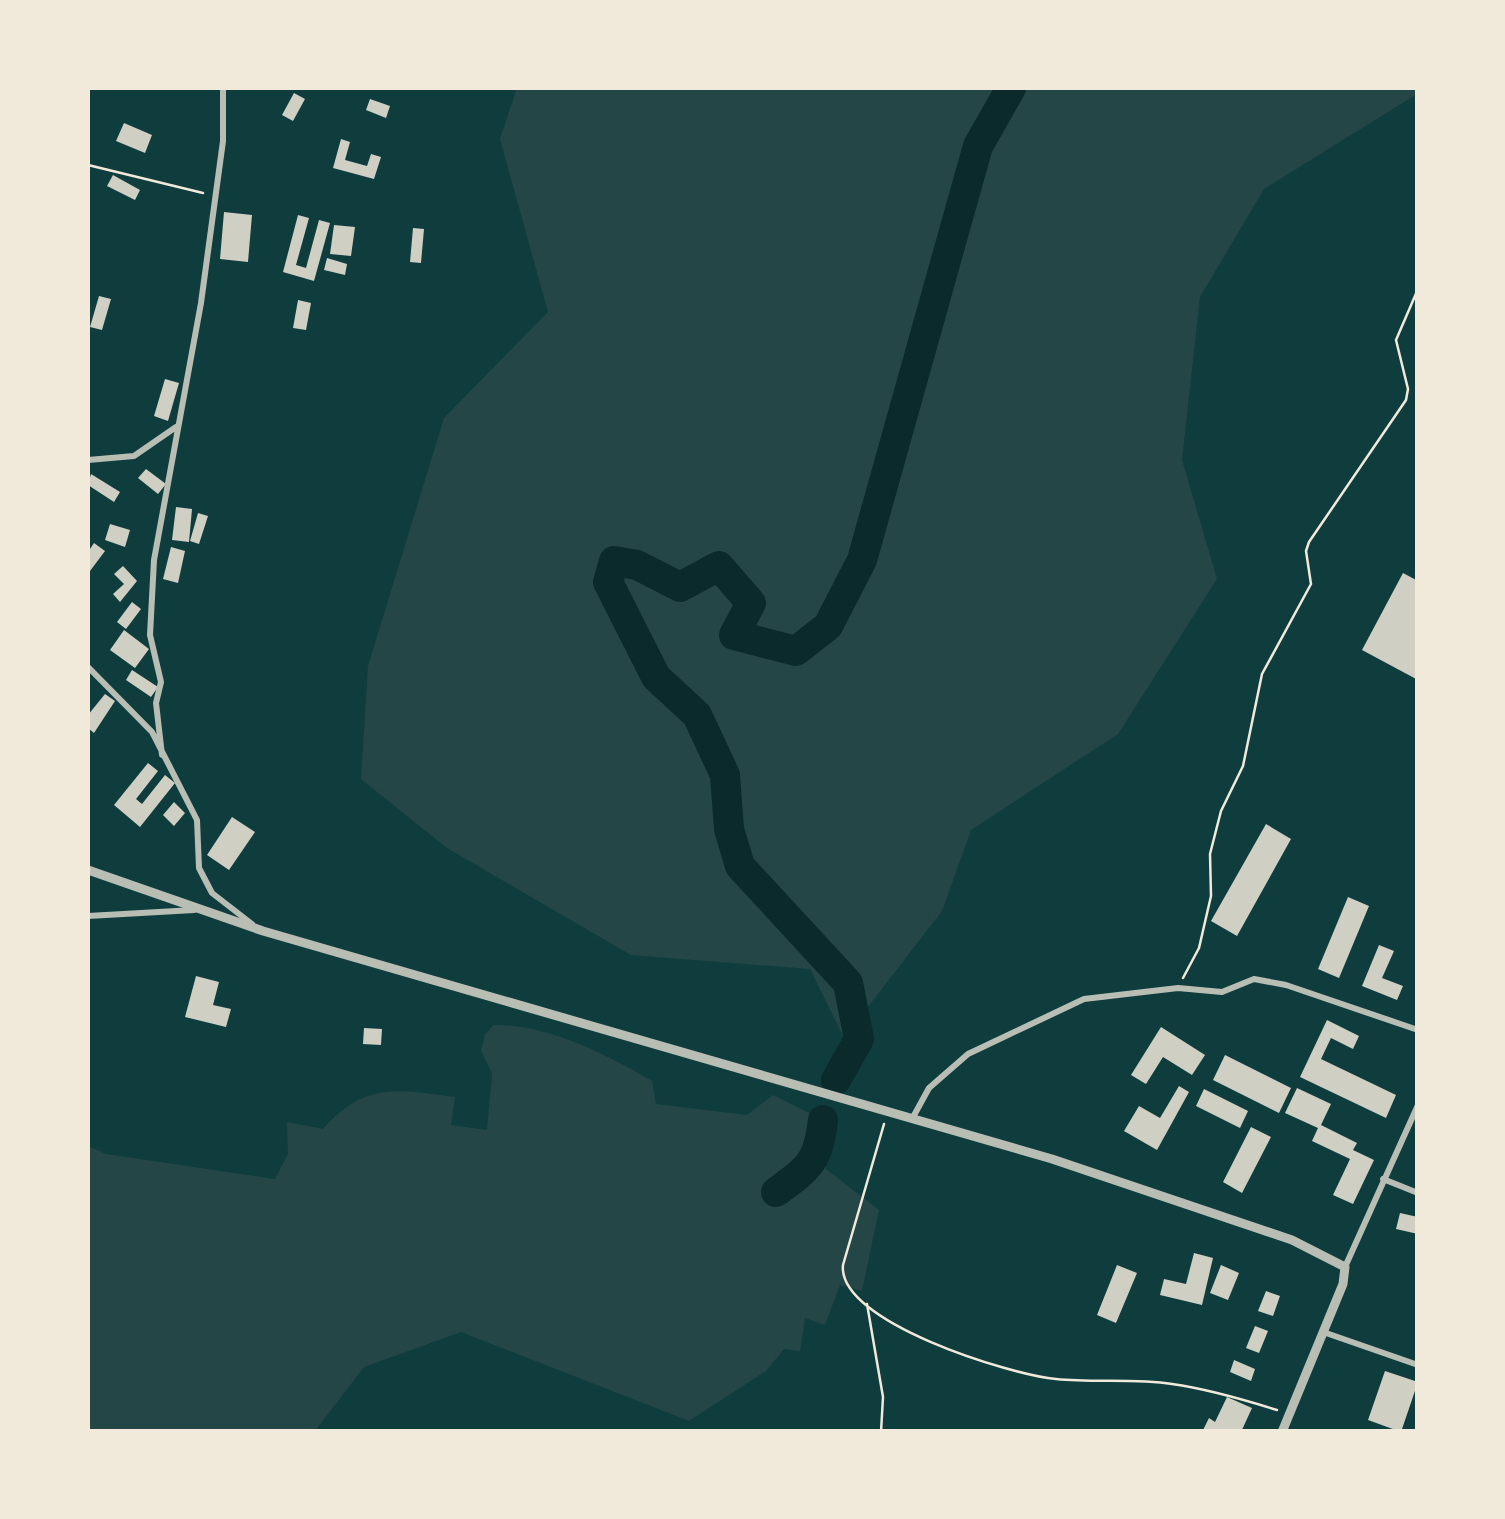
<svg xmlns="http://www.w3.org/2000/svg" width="1505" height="1519" font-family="'Varela Round',sans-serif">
  <rect width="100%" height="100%" fill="#0f3d3e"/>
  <path fill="#244646" d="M517 88H1417V94L1264 189 1200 297 1182 460 1217 579 1118 734 971 830 942 911 844 1038 810 969 631 955 447 848 361 779 368 666 444 418 548 312 500 139Z
    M494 1025C549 1025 606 1054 652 1081L656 1104 747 1115 773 1095 823 1120 826 1169 879 1210 862 1291 840 1285 825 1325 805 1318 800 1351 784 1349 766 1371 689 1421 461 1332 364 1367 315 1431H88V1146L106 1154 275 1179 288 1154 287 1122 323 1129C364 1082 397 1089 455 1097L451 1125 487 1130 492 1074 481 1050 485 1034Z"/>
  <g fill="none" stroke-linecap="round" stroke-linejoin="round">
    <path stroke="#0a2a2b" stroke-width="30" d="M836 1080 859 1039 848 983 740 866 729 829 725 775 697 715 656 677 608 582 614 561 637 565 680 587 719 566 751 603 734 635 796 651 828 626 862 560 978 146 1011 88
      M776 1192C810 1167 818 1162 823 1120"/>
  </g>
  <path fill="#cfcfc3" d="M294 93 305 99 293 121 282 115Z
    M370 99 390 106 386 118 366 110Z
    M124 123 152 135 145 153 116 141Z
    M341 139 350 142 345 160 367 166 371 154 381 157 374 179 333 168Z
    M113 175 140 190 135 200 107 186Z
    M224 212 252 215 248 262 220 259Z
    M298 215 309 218 296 265 306 268 319 220 330 223 314 281 283 272Z
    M334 225 355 227 351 256 330 254Z
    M413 228 424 229 421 263 410 262Z
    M327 258 347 264 345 275 324 270Z
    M99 296 111 299 102 330 90 327Z
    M298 300 311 303 306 330 293 328Z
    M165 379 179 383 168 421 154 416Z
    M146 469 166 484 158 494 138 478Z
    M91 474 120 492 114 502 88 485Z
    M176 507 192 509 189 542 172 540Z
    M198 513 208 516 199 544 190 541Z
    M110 524 130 530 125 547 105 540Z
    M94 543 105 551 90 571 88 552Z
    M171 547 185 551 178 583 163 579Z
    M123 566 137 581 120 602 113 594 124 584 114 574Z
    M1403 573 1418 581V680L1362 650Z
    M132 602 141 609 126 629 117 622Z
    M124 630 149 649 135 668 110 650Z
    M132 670 158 687 151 697 126 680Z
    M105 694 115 701 94 733 88 728V715Z
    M148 763 158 771 136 799 142 804 165 775 175 783 140 827 114 805Z
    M174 802 185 813 174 826 163 815Z
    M232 817 255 832 229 870 207 855Z
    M1266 824 1291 839 1237 936 1211 921Z
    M1348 897 1369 906 1339 978 1318 969Z
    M1379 945 1394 951 1382 978 1403 986 1397 1000 1362 986Z
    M196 976 219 982 213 1005 231 1009 226 1027 185 1017Z
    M1327 1020 1359 1036 1353 1049 1331 1038 1321 1059 1396 1095 1386 1118 1300 1077Z
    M1161 1027 1205 1055 1192 1075 1163 1057 1146 1084 1131 1075Z
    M364 1028 382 1029 381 1045 363 1044Z
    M1225 1055 1291 1088 1279 1113 1213 1080Z
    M1179 1086 1189 1092 1157 1150 1124 1131 1139 1106 1160 1118Z
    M1297 1088 1331 1104 1321 1125 1357 1143 1353 1150 1374 1160 1353 1204 1333 1195 1350 1159 1312 1141 1318 1128 1285 1113Z
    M1204 1089 1248 1111 1240 1128 1196 1106Z
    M1251 1127 1271 1137 1242 1193 1223 1182Z
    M1400 1213 1418 1217V1234L1396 1229Z
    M1194 1253 1213 1258 1202 1305 1160 1295 1164 1279 1186 1284Z
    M1117 1265 1137 1273 1116 1323 1097 1315Z
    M1221 1265 1239 1273 1228 1300 1210 1293Z
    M1266 1291 1280 1296 1273 1316 1258 1311Z
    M1255 1326 1268 1331 1259 1353 1246 1348Z
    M1234 1360 1255 1369 1251 1381 1230 1372Z
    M1385 1371 1418 1382 1401 1432 1368 1420Z
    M1227 1397 1252 1408 1241 1432H1202L1209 1418 1215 1422Z"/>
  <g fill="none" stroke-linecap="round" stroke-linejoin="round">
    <path stroke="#f1e9da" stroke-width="2.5" d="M286 88H314
      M88 165 203 193
      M1183 978 1199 948 1211 896 1210 854 1221 811 1243 766 1262 674 1311 584 1306 551 1309 542 1406 400 1408 389 1396 340 1418 289
      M884 1124 843 1265C837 1322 1011 1375 1056 1379 1095 1383 1133 1378 1172 1384 1208 1389 1242 1399 1277 1410
      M867 1304 883 1397 881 1432"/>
    <path stroke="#b8beb3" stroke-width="6" d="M88 460 134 456 176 427
      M88 667 152 732 197 820 199 868 212 893 252 924
      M162 755 156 703 161 682 150 635 154 560 201 303 223 141V88
      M88 916 194 910
      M912 1119 929 1088 968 1054 1084 999 1178 988 1222 992 1254 979 1286 985 1418 1030
      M1383 1179 1418 1193
      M1345 1267 1418 1105
      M1326 1333 1418 1365"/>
    <path stroke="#b8beb3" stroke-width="9" d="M88 870 263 931 1052 1159 1292 1240 1345 1267 1343 1284 1282 1432"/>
  </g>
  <rect width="1505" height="1519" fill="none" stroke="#f1e9da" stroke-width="180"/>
</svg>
